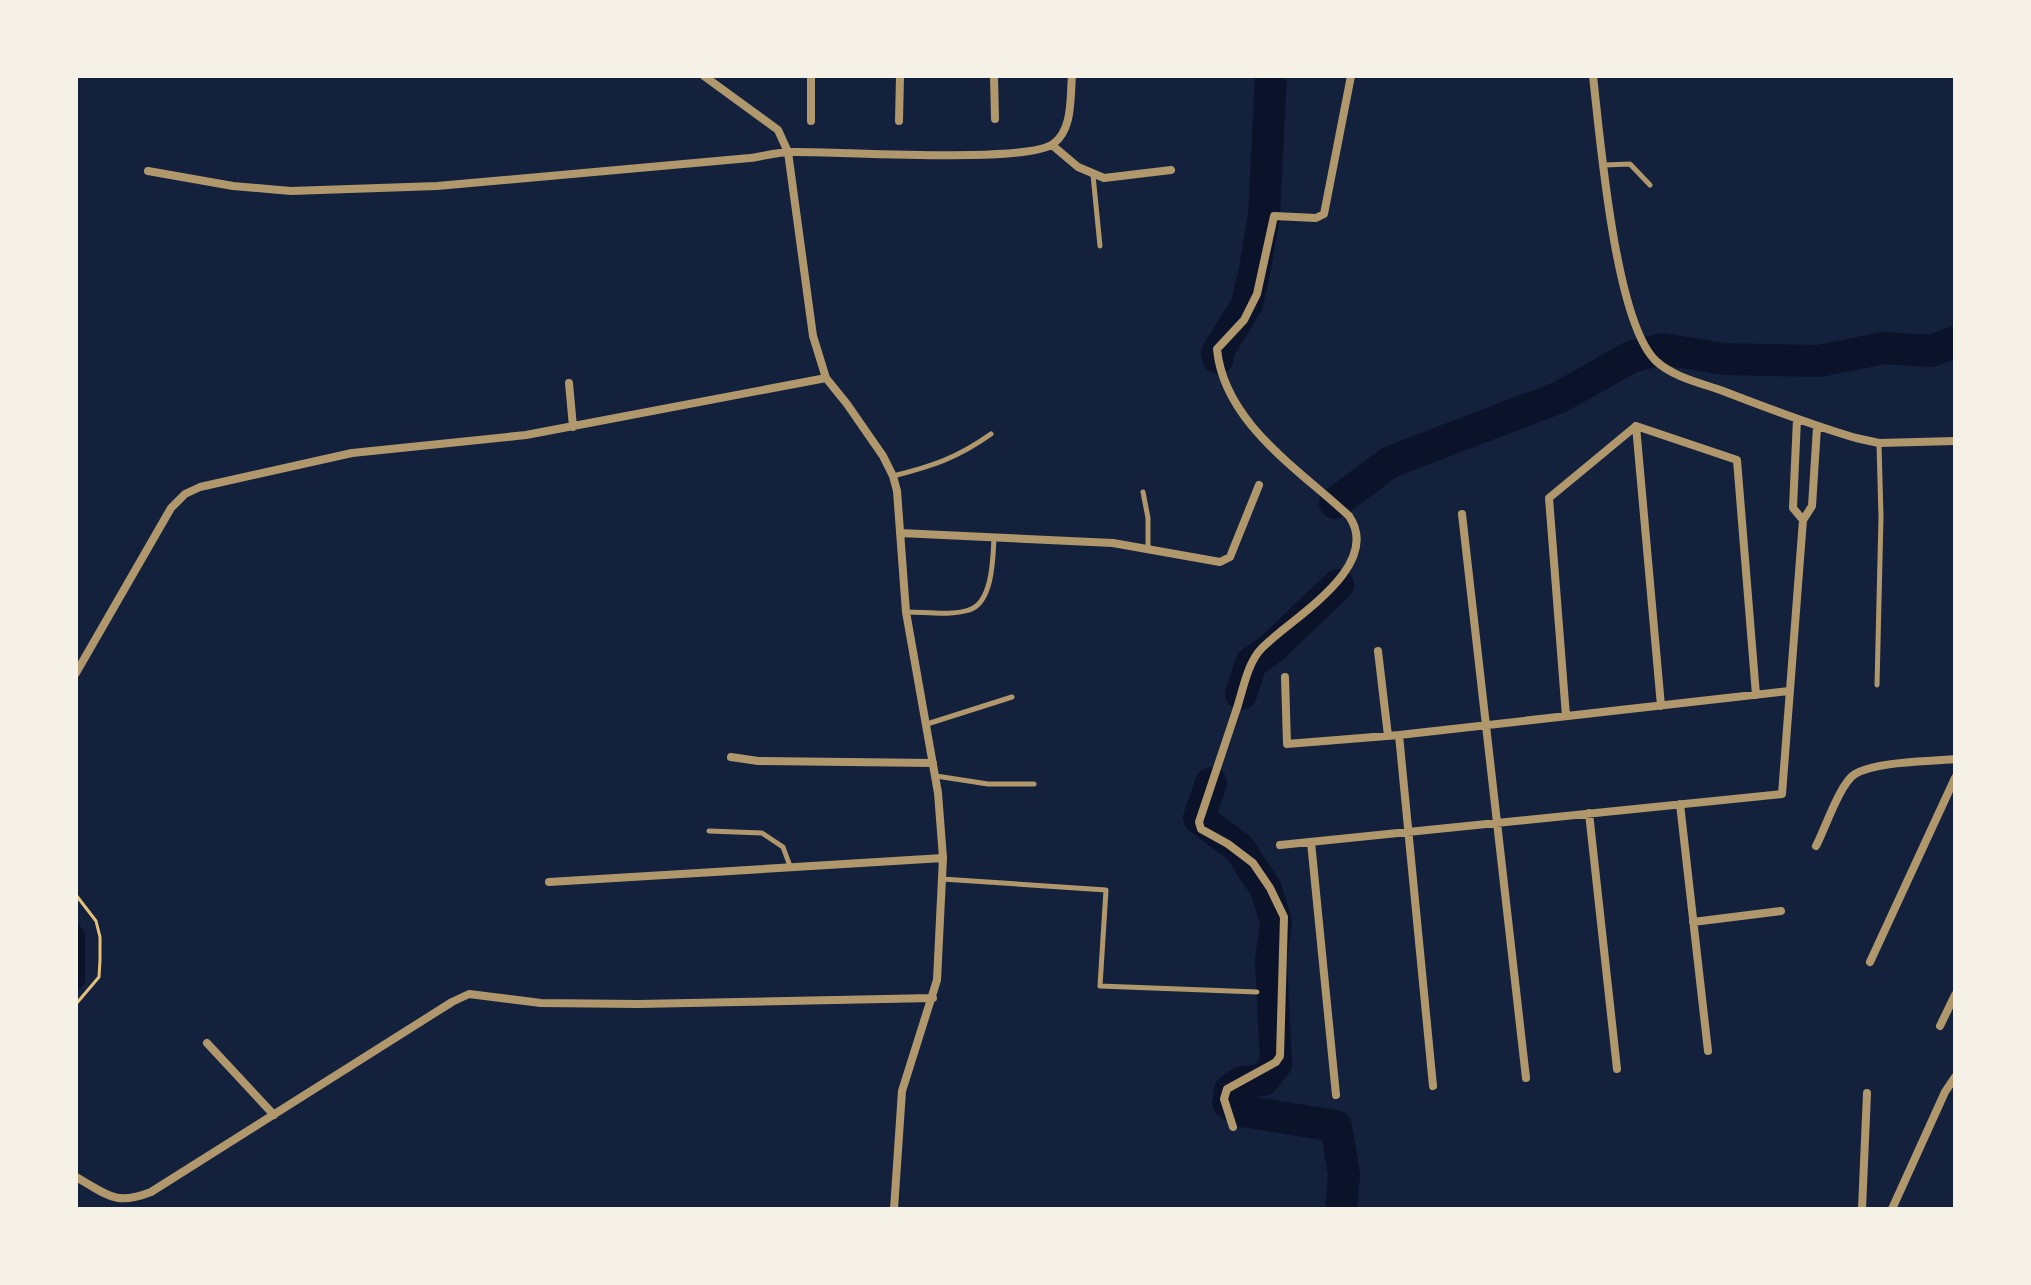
<svg xmlns="http://www.w3.org/2000/svg" width="2031" height="1285" font-family="'Noto Serif',serif">
  <rect width="100%" height="100%" fill="#14213d"/>
  <path fill="#0b132b" d="M76 921 85 933V983L76 993Z"/>
  <g fill="none" stroke-linecap="round" stroke-linejoin="round">
    <path stroke="#0b132b" stroke-width="32" d="M1218 358 1217 353 1247 304 1255 268 1264 216 1271 76
      M1335 503 1390 462 1560 397 1631 357 1663 349 1724 359 1819 361 1884 348 1931 351 1955 342
      M1241 694 1251 663 1272 648 1338 585
      M1211 783 1199 818 1239 848 1266 889 1276 922 1271 960 1276 1064 1263 1080 1242 1082 1230 1090 1228 1103 1242 1111 1336 1126 1344 1175 1341 1209"/>
    <path stroke="#e5c07b" stroke-width="3" d="M76 895 96 921 100 937V960L99 977 76 1004"/>
    <path stroke="#b1986c" stroke-width="5" d="M1604 165 1630 164 1650 185
      M1093 175 1100 246
      M893 476C933 466 957 458 991 434
      M1143 492 1148 518V548
      M907 612C925 612 951 616 969 610 993 603 993 557 994 537
      M1877 685 1881 517 1879 444
      M927 724 1012 697
      M936 776 988 784H1034
      M709 831 762 833 783 847 790 866
      M942 879 1106 890 1100 986 1257 992"/>
    <path stroke="#b1986c" stroke-width="8" d="M704 76 778 130 788 152 813 336 826 378 847 404 883 456 893 476 897 491 906 612 938 793 943 858 937 980 902 1091 894 1209
      M994 76 995 119
      M1593 76C1600 137 1615 322 1656 361 1673 377 1701 383 1723 391 1767 408 1811 425 1856 438L1879 443 1955 441
      M811 121V76
      M899 121 900 76
      M1052 145 1078 167 1104 178 1171 170
      M148 171 233 186 291 191 437 186 750 158C764 156 778 152 792 152 839 151 1024 164 1053 144 1073 130 1070 98 1072 76
      M569 383 573 427
      M1797 419 1793 508 1803 520 1812 506 1817 427
      M1636 426 1661 706
      M1462 514 1526 1078
      M900 533 1113 543 1220 562 1230 557 1259 485
      M1378 651 1388 736
      M76 673 171 508 185 494 200 487 352 453 526 435 826 378
      M1285 677 1287 744 1399 735 1789 691
      M1566 716 1549 498 1636 426 1737 460 1756 695
      M1399 735 1433 1086
      M731 757 758 761 933 763
      M1680 804 1708 1051
      M1589 813 1617 1069
      M1311 842 1336 1095
      M1280 845 1782 794 1803 520
      M1816 846C1825 829 1840 783 1855 774 1878 761 1928 762 1955 759
      M549 882 943 858
      M1693 922 1781 911
      M1870 962 1955 778
      M1940 1026 1955 995
      M207 1043 274 1115
      M1233 1127 1224 1099 1227 1089 1276 1062 1280 1056 1284 917 1270 888 1253 863 1228 844 1201 829 1199 822C1211 785 1224 748 1236 711 1243 691 1247 663 1262 648 1290 619 1384 567 1349 516 1300 470 1224 423 1217 349L1244 320 1257 294 1274 216 1316 218 1324 214 1351 76
      M76 1177C108 1195 115 1206 151 1192L452 1002 469 994 541 1003 638 1004 933 998
      M1862 1209 1867 1093
      M1892 1209 1945 1092 1955 1077"/>
  </g>
  <rect width="2031" height="1285" fill="none" stroke="#f6f1e7" stroke-width="156"/>
</svg>
